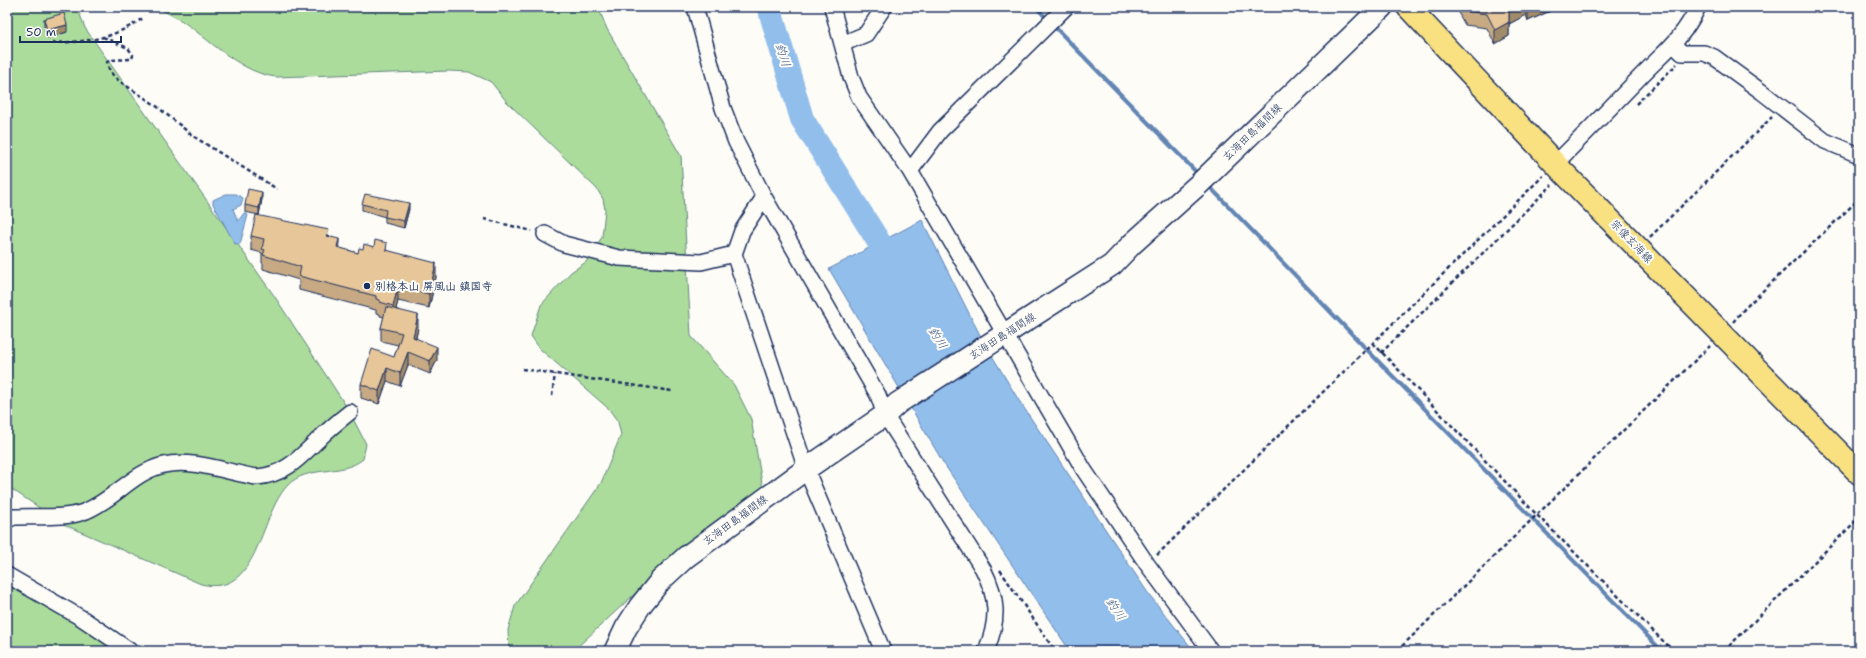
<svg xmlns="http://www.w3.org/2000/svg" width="1866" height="658" font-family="'Shantell Sans','Klee One',sans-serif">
  <rect width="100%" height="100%" fill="#fdfcf7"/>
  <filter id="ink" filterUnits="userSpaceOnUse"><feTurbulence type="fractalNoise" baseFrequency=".025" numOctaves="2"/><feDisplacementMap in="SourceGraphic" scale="8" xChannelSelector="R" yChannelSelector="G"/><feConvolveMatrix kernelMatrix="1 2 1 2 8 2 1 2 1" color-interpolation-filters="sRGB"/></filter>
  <g filter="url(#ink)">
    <path fill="#abdc9c" stroke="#63867d" d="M7 7H80L79 12 85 28 275 297 348 409 366 444 363 459C341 477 307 464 287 486 258 518 259 598 201 584L65 525 7 486Z
      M156 7H598L607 29 681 156 691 336 734 385 751 419 763 489 695 538 573 651H509L508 630 515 606 601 483 621 435 618 422 609 409 540 349 531 336 541 305 571 272 586 262 602 237 605 210 603 199 597 189 507 102 491 82 469 72 449 71 276 77C242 73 213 43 185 23 176 17 165 12 156 7Z
      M7 566 65 599 137 651H7Z"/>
    <path fill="#92beeb" stroke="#6285b3" d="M226 194H236L243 198 241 205 233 209 238 221 244 213 248 215 240 244H235L213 204V200Z
      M922 220 982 339 1018 399 1148 593 1194 651H1070L944 464 829 269Z"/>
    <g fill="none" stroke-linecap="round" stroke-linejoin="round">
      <path stroke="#6285b3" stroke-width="4" d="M1036 7 1048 20
        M1053 25 1200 176
        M1207 184 1376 359 1662 651"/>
      <path stroke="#92beeb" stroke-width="24" d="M769 7 802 119 897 271"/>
      <defs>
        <path id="street" d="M695 7 723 108 736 142 764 197 878 395 885 415 983 569C998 598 999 620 986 651
          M832 7 851 77 859 97 910 171 1084 470 1147 564 1211 651
          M842 44 866 34 884 7
          M1674 45 1682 53H1704L1714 57 1762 92 1825 141 1859 155
          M1556 163C1584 135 1612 106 1640 77 1664 52 1682 40 1698 7
          M910 171 940 131 1066 7
          M764 197 742 231 734 254 806 469 883 651
          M545 234 564 244 619 258 701 262 734 254
          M7 520 14 517C35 516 68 519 86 511 115 499 133 472 164 465 192 458 229 473 257 477 286 475 301 456 321 437 330 428 340 420 350 412
          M7 575 83 619 130 651"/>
        <path id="secondary" d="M615 651 626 628 640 606 661 580 686 557 806 469 885 415 898 403 1112 265 1132 244 1199 184 1382 7"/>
        <path id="primary" d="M1408 7 1564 173 1859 473"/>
      </defs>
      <use href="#street" stroke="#1b2f5e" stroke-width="18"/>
      <use href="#secondary" stroke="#1b2f5e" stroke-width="24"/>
      <use href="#primary" stroke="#1b2f5e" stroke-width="25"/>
      <path stroke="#1b2f5e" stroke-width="2.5" stroke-dasharray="4 3" stroke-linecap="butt" d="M103 37 128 48 133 55 132 59 111 60 107 62 110 72 119 81 154 104 193 136 277 189
        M52 43C90 41 111 40 143 18
        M1636 104 1677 64
        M484 219 532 231
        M1650 237 1772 117
        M1733 322 1745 308 1859 199
        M1373 343 1537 515 1673 651
        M1381 353 1552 185
        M522 369 672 391
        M552 396 555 374
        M1157 555 1543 176
        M1000 570 1055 651
        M1397 651 1710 346
        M1724 651 1859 518"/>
      <use href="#street" stroke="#fdfcf7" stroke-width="15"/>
      <use href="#secondary" stroke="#fdfcf7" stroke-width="21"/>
      <use href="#primary" stroke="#f9e181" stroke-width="22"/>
    </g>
    <path fill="#c7aa84" stroke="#1b2f5e" d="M1455 7H1559L1528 21 1526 15 1509 24V36L1495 44 1487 28 1465 25Z
      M44 19 67 32 47 38 44 26Z
      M262 199 259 215 245 212V205Z
      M362 204 409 209 404 228 385 223V217L362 210Z
      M251 236H329L339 248 358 253 363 249 387 250 436 277 429 308 398 301 396 309 418 328 416 338 437 360 430 374 408 365 400 386 387 381 379 404 361 398V384L394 357 398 345 381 341V328L384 317 380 316V314L376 313V310L299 290V280L263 269V263H262V253L251 250Z"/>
    <path fill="#a28b6b" stroke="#1b2f5e" d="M1515 7H1526V15L1509 24V10Z
      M1528 7H1559L1528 21Z
      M1509 22V36L1495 44V30Z
      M67 25V32L47 38V30Z
      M262 192V199L259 215V208Z
      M409 203V209L404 228V221Z
      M339 239V253L337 247Z
      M436 263V277L429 308V294Z
      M398 287V301L393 320V306Z
      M418 315V328L413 350V337Z
      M437 347V360L430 374V361Z
      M408 352V365L400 386V373Z
      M387 368V381L379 404V391Z"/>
    <path fill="#e7c699" stroke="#1b2f5e" d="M1462 7H1515L1509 10V22L1495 30 1487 14 1465 11Z
      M64 13 67 25 47 30 44 19Z
      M248 189 262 192 259 208 245 205Z
      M365 194 409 203 404 221 385 217 386 210 362 204Z
      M256 215 329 230 327 236 339 239 337 247 358 253 359 248 363 249 364 244 374 247 375 240 387 243 386 250 436 263 429 294 398 287 393 306 380 302V300L376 299V296L299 276 301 267 263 255 265 250 262 249 264 239 251 236Z
      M386 307 418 315 413 337 437 347 430 361 408 352 400 373 387 368 379 391 361 384 372 349 394 357 402 333 381 328Z"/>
  </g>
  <circle fill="#1b2f5e" stroke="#fdfcf7" stroke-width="1.5" cx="367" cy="286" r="4"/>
  <g text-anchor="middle" stroke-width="4" stroke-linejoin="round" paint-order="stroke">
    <g font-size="11" fill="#1b2f5e" stroke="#fdfcf7">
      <text transform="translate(1252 132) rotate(-44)" y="4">玄海田島福間線</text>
      <text transform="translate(1632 241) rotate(46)" y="4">宗像玄海線</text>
      <text transform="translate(1002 336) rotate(-33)" y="4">玄海田島福間線</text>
      <text transform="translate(735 520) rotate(-36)" y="4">玄海田島福間線</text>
    </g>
    <g font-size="11" font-weight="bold" fill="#1b2f5e" stroke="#fdfcf7" text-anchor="start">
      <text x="375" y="290">別格本山 屏風山 鎮国寺</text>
    </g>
    <g font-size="12" font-style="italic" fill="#3f5a88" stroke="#fdfcf7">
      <text transform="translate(783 55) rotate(73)" y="4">釣川</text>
      <text transform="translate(938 338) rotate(58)" y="4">釣川</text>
      <text transform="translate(1116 609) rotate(57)" y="4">釣川</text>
    </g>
  </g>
  <rect width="1866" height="658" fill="none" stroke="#fdfcf7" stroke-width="24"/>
  <rect x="12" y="12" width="1842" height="634" fill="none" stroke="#1b2f5e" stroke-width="1.5" filter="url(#ink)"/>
  <path d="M20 36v6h101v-6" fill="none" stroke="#1b2f5e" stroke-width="2"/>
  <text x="26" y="36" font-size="12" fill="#1b2f5e" stroke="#fdfcf7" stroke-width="3" paint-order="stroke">50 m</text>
</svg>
